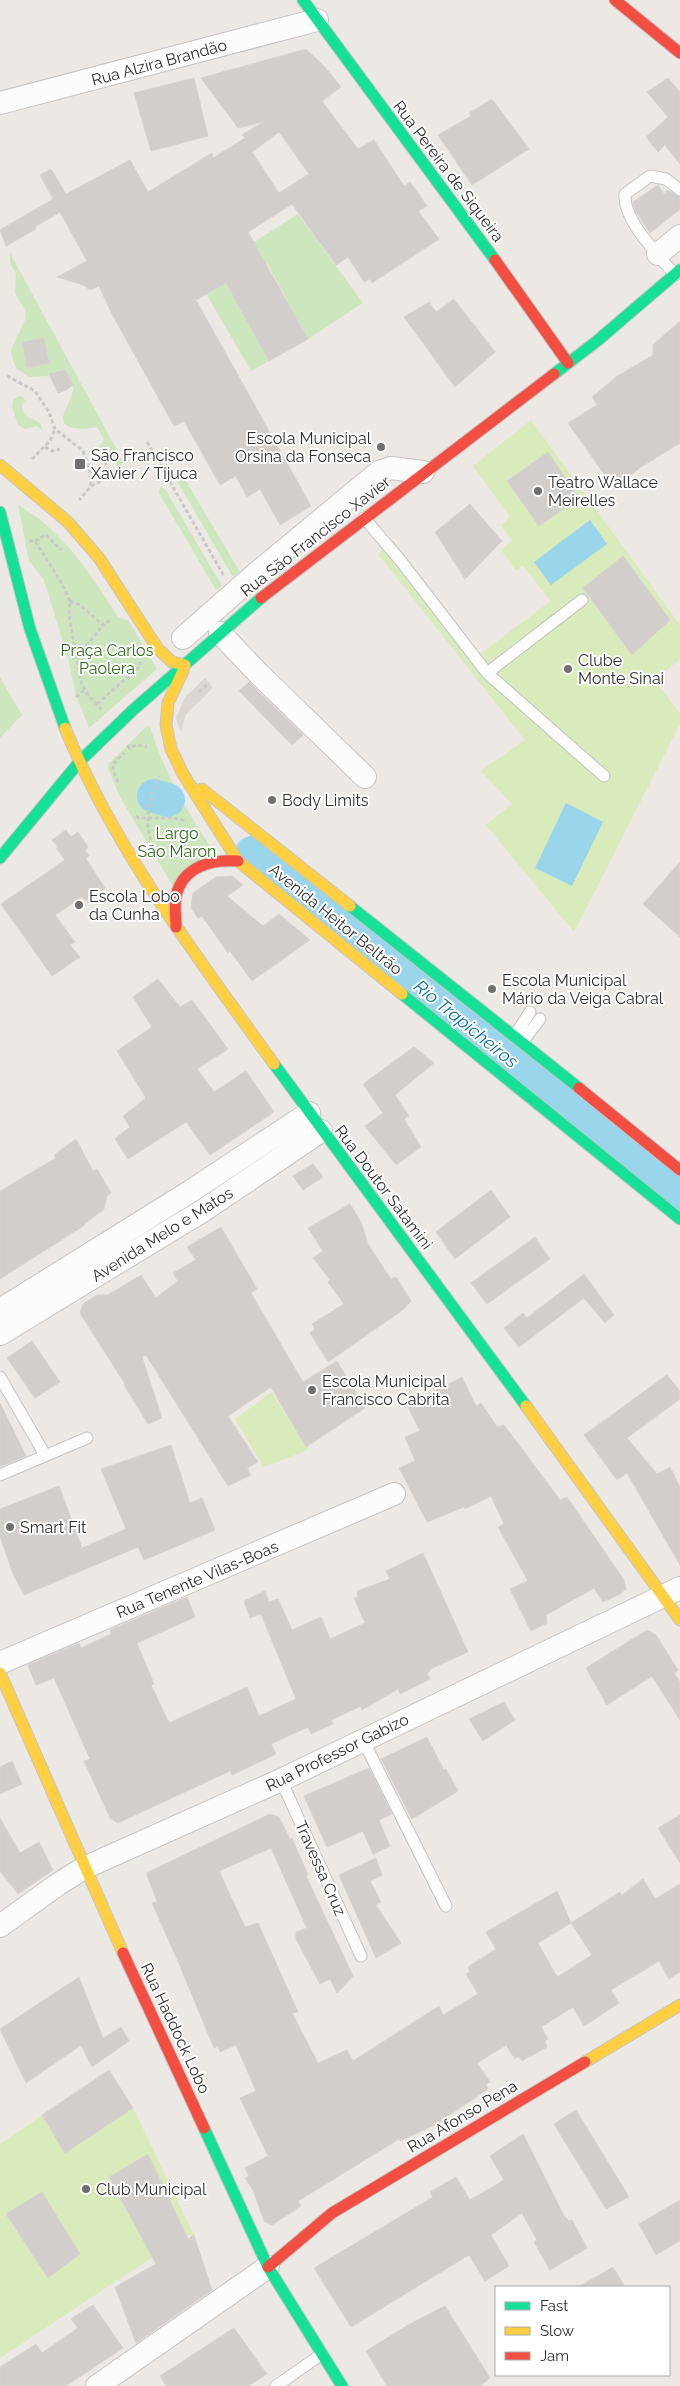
<svg xmlns="http://www.w3.org/2000/svg" width="680" height="2386" font-family="Raleway,sans-serif">
  <rect width="100%" height="100%" fill="#ece8e4"/>
  <path fill="#cee6be" fill-rule="evenodd" d="M298 214 363 303 308 339 267 263 228 285 269 361 251 371 197 278Z
    M10 253 123 461 120 471 106 446 94 453 104 440 97 427C86 429 55 433 65 411 72 394 80 386 62 370L47 376 29 377 17 369 13 361 11 350 26 318 25 310 15 293 16 274 10 263Z
    M19 396 23 397 25 401 22 406C23 418 31 417 40 423L43 431 37 426 25 429 18 425 12 407 13 400Z
    M179 476 184 478 240 572 233 577 177 481Z
    M160 487 165 489 222 586 216 590 159 493Z
    M18 505C62 530 92 575 118 617L129 621 157 669 89 728 75 693 69 662 44 580 29 561Z
    M0 677 22 715 0 738Z
    M147 726H150C163 772 189 814 215 854L174 888 120 797 108 768 109 763ZM157 787 171 792 165 809 152 804Z"/>
  <path fill="#d9eabb" d="M531 420 680 625V659L655 680 680 714V724L574 932 486 825 512 804 481 771 525 740 378 554 394 541 480 654 551 601 523 566 516 571 501 550 512 541 501 525 510 517 473 466Z
    M272 1392 308 1450 264 1467 235 1419Z
    M109 2070 133 2108 194 2235H186L0 2358V2144Z"/>
  <path fill="#dad6d2" d="M205 678 213 688 186 714 181 733 176 718 185 697Z"/>
  <path fill="#99d6ec" d="M590 520 607 544 551 585 534 562Z
    M566 803 603 822 572 886 535 868Z"/>
  <g fill="none" stroke-linecap="round" stroke-linejoin="round">
    <path stroke="#99d6ec" stroke-width="34" d="M154 796 168 800
      M252 853 680 1196"/>
  </g>
  <path fill="#d1cecb" stroke="#d7d4d0" fill-rule="evenodd" d="M306 49 324 66 341 87 322 101 358 149 374 140 404 186 410 182 427 206 418 211 439 239 372 283 370 279 364 282 348 257 336 265 292 204 248 232 308 339 269 361 226 283 196 300 311 506 280 525 260 489 247 497 236 476 220 485 184 421 174 426 111 312 99 286 90 290 83 285 57 277 87 261 60 212 35 227 36 229 6 246 0 230 53 199 40 175 51 169 66 194 130 160 148 192 212 153 213 158 245 138 242 135 263 122 238 128 201 78ZM279 132 309 174 279 193 252 152Z
    M194 78 208 136 151 151 134 93Z
    M668 78 680 92V164L665 145 658 152 646 137 668 117 647 92Z
    M492 99 529 149 472 185 438 135 471 116 469 113Z
    M658 185 664 194 667 190 680 197V209L650 233 636 212 633 202Z
    M454 299 495 352 455 387 404 317 429 302 436 312Z
    M680 321V443L641 467 614 488 568 423 597 405 592 397 616 377 653 355V345Z
    M44 338 49 363 27 368 22 342Z
    M65 370 73 385 66 390 58 393 49 374Z
    M548 452 579 498 539 526 507 481Z
    M470 504 502 541 465 579 435 532Z
    M623 556 670 620 632 655 583 588Z
    M249 682 303 735 292 745 239 691Z
    M66 830 71 837 78 832 88 847 85 851 89 856 86 859 105 888 88 903 82 897 55 915 75 942 70 945 80 957 52 976 1 904 65 860 56 848 58 847 52 840Z
    M680 862V937L643 904Z
    M232 876 243 885 227 896 263 926 279 914 310 940 252 981 230 951 228 953 202 916 198 918 191 908 193 893 216 877Z
    M158 979 180 1007 192 1000 228 1049 197 1069 214 1092 246 1071 274 1112 210 1155 186 1122 128 1159 115 1139 130 1127 123 1116 146 1098 117 1051 152 1027 133 997Z
    M414 1047 434 1063 395 1095 409 1116 404 1119 421 1147 396 1165 365 1126 383 1113 363 1084Z
    M76 1139 93 1171 97 1169 111 1193 107 1196 104 1209 84 1224 85 1225 0 1279V1191L56 1158 54 1155Z
    M313 1164 323 1177 303 1190 293 1176Z
    M491 1190 510 1217 455 1259 436 1232Z
    M350 1204 361 1222 368 1244 391 1279 396 1277 411 1301 404 1309 328 1362 310 1333 315 1329 312 1324 344 1304 328 1282 330 1280 313 1258 323 1251 308 1228Z
    M221 1227 257 1289 251 1293 303 1382 337 1361 365 1408 306 1447 271 1387 228 1416 258 1462 247 1468 251 1475 228 1486 146 1355 142 1357 162 1418 148 1424 124 1385 125 1384 80 1313 83 1304 97 1295H108L141 1275 156 1298 178 1281 173 1273 196 1260 187 1247Z
    M535 1237 550 1259 487 1304 471 1283Z
    M584 1274 614 1315 605 1323 584 1298 519 1347 504 1328 523 1313 527 1318Z
    M32 1341 60 1382 35 1398 7 1358Z
    M667 1375 680 1391V1399L627 1438 657 1474 670 1467 680 1487V1565L627 1473 617 1480 584 1435Z
    M462 1377 476 1406 481 1403 497 1427 504 1425 560 1500 567 1497 624 1580 626 1589 620 1594 603 1602 594 1588 546 1615 547 1623 531 1631 510 1589 528 1581 498 1527 504 1524 491 1496 465 1509 464 1507 427 1522 399 1468 415 1461 405 1437 420 1431 407 1405Z
    M0 1403 26 1456 0 1467Z
    M171 1445 190 1503 202 1498 215 1530 144 1560 138 1547 24 1595 13 1574 0 1536V1509L59 1486 82 1548 126 1529 101 1469Z
    M423 1553 468 1652 430 1669V1671L427 1673 430 1679 400 1694 398 1689 362 1710 361 1706 331 1720 333 1724 311 1734 308 1727 271 1744 276 1754 232 1775 230 1771 118 1823 110 1818 84 1761 90 1759 54 1678 36 1685 28 1665 79 1643 81 1648 111 1634 110 1630 187 1597 195 1617 137 1643 154 1684 151 1685 169 1723 247 1687 259 1716 296 1699 261 1614 250 1618 244 1601 265 1591 269 1602 278 1599 292 1630 321 1617 330 1639 365 1623 354 1598 358 1597 357 1591 390 1579 386 1571Z
    M647 1630 656 1635 678 1670 674 1673 680 1682V1720L652 1676 607 1705 586 1668Z
    M504 1702 515 1720 483 1741 469 1719Z
    M427 1737 444 1770 446 1769 458 1791 412 1819 381 1759Z
    M12 1761 22 1784 0 1794V1767Z
    M369 1768 392 1814 379 1820 390 1846 373 1854 363 1831 327 1847 304 1796Z
    M270 1814 279 1817 290 1839 292 1838 308 1875 306 1876 353 1976 337 1993 330 1979 320 1984 296 1939V1932L307 1928 271 1848 219 1871 245 1927 258 1923 298 2012 292 2013 318 2063 347 2050 353 2061 439 2006 443 2015 478 1994 466 1974 470 1972 468 1967 496 1949 486 1932 557 1891 571 1923 620 1892 622 1895 643 1879 655 1899 680 1884V1972L669 1979 659 1961 611 1990 619 2003 584 2026 573 2007 541 2027 548 2039 545 2041 547 2047 522 2061 518 2056 515 2059 506 2045 477 2063 490 2082 486 2084 488 2089 442 2120 443 2121 400 2141 399 2139 298 2201 301 2206 272 2225 264 2221 253 2190 245 2178 249 2176 245 2168 268 2156 240 2098 256 2091 236 2045 220 2052 218 2046 214 2048 177 1959 152 1903 157 1901 146 1873ZM571 1923 592 1955 557 1977 538 1943Z
    M680 1815V1863L658 1828Z
    M0 1818 20 1853 39 1842 53 1870 18 1894 0 1871Z
    M376 1858 382 1875 370 1881 381 1902 376 1905 401 1943 376 1958 339 1875Z
    M79 1977 103 2038 121 2027 129 2041 92 2067 81 2045 26 2083 0 2029Z
    M109 2070 133 2108 65 2153 42 2115Z
    M576 2110 629 2197 606 2209 554 2124Z
    M523 2134 564 2216 569 2221 572 2220 587 2248 550 2270 534 2242 537 2240 522 2213 491 2235 509 2266 485 2281 469 2255 351 2327 314 2268 433 2197 430 2192 456 2177 470 2200 504 2180 490 2156Z
    M148 2154 188 2239 194 2235 212 2290 136 2343 115 2287 156 2264 109 2177Z
    M42 2192 80 2254 48 2278 6 2214Z
    M680 2200V2241L656 2255 639 2224Z
    M613 2267 625 2287H578Z
    M93 2305 123 2348 66 2386H0V2367L36 2344 42 2353 78 2328 71 2319Z
    M445 2306 490 2378 480 2386H387L366 2351 408 2325Z
    M234 2328 267 2374 248 2386H166L160 2376Z"/>
  <g fill="none" stroke-linecap="round" stroke-linejoin="round">
    <defs>
      <path id="lane" d="M675 275C658 254 623 221 625 194L650 176 666 179 680 190
        M364 518 400 560 487 673 604 776
        M487 673 582 600
        M515 1035 530 1012
        M523 1041 540 1019
        M0 1377 45 1455
        M0 1475 87 1438
        M363 1740 446 1906
        M281 1780 361 1956
        M276 2386 322 2354"/>
      <path id="street" d="M0 103 317 20
        M658 254 680 236
        M220 633 259 674 365 777
        M183 638 258 572 379 472 391 468 423 472
        M0 1310 191 1191 309 1113
        M0 1334 204 1210 321 1131
        M0 1663 394 1494
        M0 1926 57 1885 84 1868 281 1780 680 1588
        M97 2386 268 2267"/>
      <path id="fast" d="M303 0 495 260
        M554 374 597 341 680 270
        M0 512 30 629 65 728
        M0 858 80 761 133 710 261 598
        M350 906 579 1088
        M402 994 680 1219
        M274 1064 526 1406
        M204 2128 268 2267 342 2386"/>
      <path id="slow" d="M0 465 68 522 99 558 158 649 172 662 185 665
        M183 671 168 703 166 725 171 749 183 774 238 861 402 994
        M65 728C115 850 198 958 274 1064
        M202 789 350 906
        M526 1406 680 1620
        M0 1673 123 1953
        M585 2062 680 2005"/>
      <path id="jam" d="M615 0 680 53
        M495 260 568 363
        M261 598 554 374
        M176 927C176 917 174 906 176 896 183 866 212 859 238 861
        M579 1088 680 1170
        M123 1953 204 2128
        M268 2267 332 2213 585 2062"/>
    </defs>
    <use href="#lane" stroke="#c5c4c5" stroke-width="13"/>
    <use href="#street" stroke="#c5c4c5" stroke-width="24"/>
    <use href="#fast" stroke="#c5c4c5" stroke-width="13"/>
    <use href="#slow" stroke="#c5c4c5" stroke-width="13"/>
    <use href="#jam" stroke="#c5c4c5" stroke-width="13"/>
    <path stroke="#c9c9c8" stroke-width="3" stroke-dasharray="4 2.5" stroke-linecap="butt" d="M7 376 35 391 49 412 55 429 83 451 90 471 91 486 79 500
      M147 442 224 576
      M45 447 52 451 60 449
      M32 459 50 441 55 429
      M91 486 107 478 110 473 99 450
      M46 535 61 550
      M29 541H35L61 582 70 601 69 615 81 682 87 694 102 710
      M35 541 46 535
      M70 601 80 605 103 625 112 619
      M78 656 103 625
      M199 692 209 683
      M76 697 85 689
      M97 704 140 666V662
      M128 745 129 748 137 745 147 747
      M118 782 113 771V764L124 753
      M136 816 138 818H174L186 821
      M151 840C144 820 150 795 159 776"/>
    <use href="#lane" stroke="#fcfcfb" stroke-width="11"/>
    <use href="#street" stroke="#fcfcfb" stroke-width="22"/>
    <use href="#fast" stroke="#16e098" stroke-width="11"/>
    <use href="#slow" stroke="#ffcf43" stroke-width="11"/>
    <use href="#jam" stroke="#f24e42" stroke-width="11"/>
  </g>
  <g fill="#706f6e" stroke="#fff" stroke-width="2">
    <circle cx="381" cy="447" r="5"/>
    <rect x="74" y="458" width="12" height="12" rx="2.5"/>
    <circle cx="538" cy="491" r="5"/>
    <circle cx="568" cy="669" r="5"/>
    <circle cx="272" cy="800" r="5"/>
    <circle cx="79" cy="905" r="5"/>
    <circle cx="492" cy="989" r="5"/>
    <circle cx="312" cy="1390" r="5"/>
    <circle cx="10" cy="1527" r="5"/>
    <circle cx="86" cy="2189" r="5"/>
  </g>
  <g text-anchor="middle" stroke-width="4" stroke-linejoin="round" paint-order="stroke">
    <g font-size="16" fill="#2e2e2e" stroke="#fff">
      <text transform="translate(159 62) rotate(-15)" y="6">Rua Alzira Brandão</text>
      <text transform="translate(449 171) rotate(53)" y="6">Rua Pereira de Siqueira</text>
      <text transform="translate(315 536) rotate(-38)" y="6">Rua São Francisco Xavier</text>
      <text transform="translate(336 919) rotate(39)" y="6">Avenida Heitor Beltrão</text>
      <text transform="translate(384 1187) rotate(53)" y="6">Rua Doutor Satamini</text>
      <text transform="translate(162 1234) rotate(-32)" y="6">Avenida Melo e Matos</text>
      <text transform="translate(197 1579) rotate(-23)" y="6">Rua Tenente Vilas-Boas</text>
      <text transform="translate(337 1752) rotate(-26)" y="6">Rua Professor Gabizo</text>
      <text transform="translate(321 1868) rotate(66)" y="6">Travessa Cruz</text>
      <text transform="translate(176 2028) rotate(65)" y="6">Rua Haddock Lobo</text>
      <text transform="translate(462 2116) rotate(-31)" y="6">Rua Afonso Pena</text>
    </g>
    <g font-size="16" fill="#2e2e2e" stroke="#fff" text-anchor="start">
      <text x="371" y="444" text-anchor="end">Escola Municipal<tspan x="371" dy="18">Orsina da Fonseca</tspan></text>
      <text x="91" y="461">São Francisco<tspan x="91" dy="18">Xavier / Tijuca</tspan></text>
      <text x="548" y="488">Teatro Wallace<tspan x="548" dy="18">Meirelles</tspan></text>
      <text x="578" y="666">Clube<tspan x="578" dy="18">Monte Sinai</tspan></text>
      <text x="282" y="806">Body Limits</text>
      <text x="89" y="902">Escola Lobo<tspan x="89" dy="18">da Cunha</tspan></text>
      <text x="502" y="986">Escola Municipal<tspan x="502" dy="18">Mário da Veiga Cabral</tspan></text>
      <text x="322" y="1387">Escola Municipal<tspan x="322" dy="18">Francisco Cabrita</tspan></text>
      <text x="20" y="1533">Smart Fit</text>
      <text x="96" y="2195">Club Municipal</text>
    </g>
    <g font-size="16" fill="#2c6e1b" stroke="#fff">
      <text x="107" y="656">Praça Carlos<tspan x="107" dy="18">Paolera</tspan></text>
      <text x="177" y="839">Largo<tspan x="177" dy="18">São Maron</tspan></text>
    </g>
    <g font-size="18" font-style="italic" fill="#0d6fa3" stroke="#fff">
      <text transform="translate(466 1024) rotate(39)" y="6">Rio Trapicheiros</text>
    </g>
  </g>
  <rect x="495" y="2286" width="175" height="90" fill="#ffffff" stroke="#ababab"/>
  <rect x="505" y="2302" width="25" height="8" fill="#16e098" stroke="#ababab"/>
  <text x="540" y="2311" font-size="15" fill="#2e2e2e">Fast</text>
  <rect x="505" y="2327" width="25" height="8" fill="#ffcf43" stroke="#ababab"/>
  <text x="540" y="2336" font-size="15" fill="#2e2e2e">Slow</text>
  <rect x="505" y="2352" width="25" height="8" fill="#f24e42" stroke="#ababab"/>
  <text x="540" y="2361" font-size="15" fill="#2e2e2e">Jam</text>
</svg>
